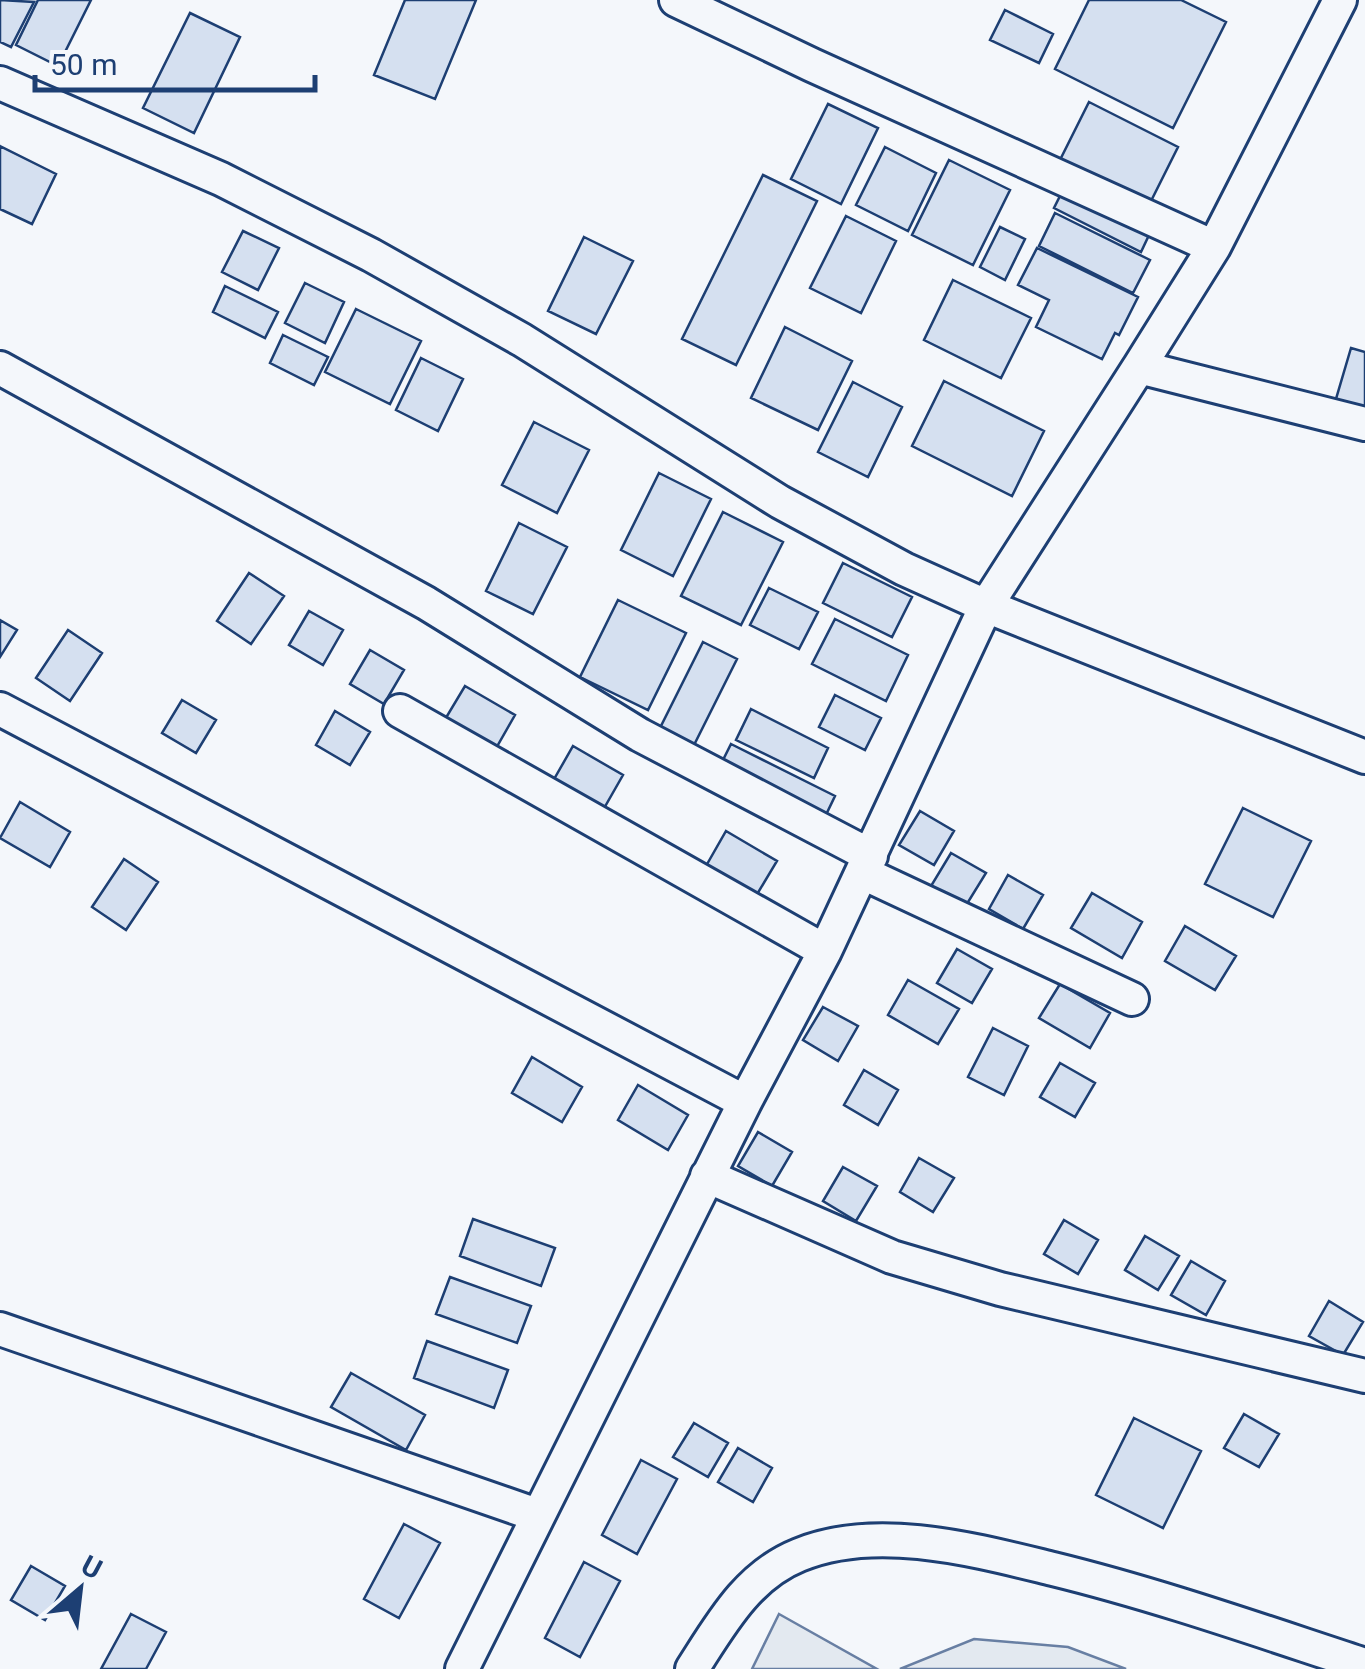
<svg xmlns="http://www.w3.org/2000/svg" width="1365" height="1669" font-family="Roboto,sans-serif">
  <rect width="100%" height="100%" fill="#f4f7fb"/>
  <path fill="#e3e9f0" stroke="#687fa3" stroke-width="2.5" d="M779 1614 877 1669H752Z
    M974 1639 1068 1647 1126 1669H900Z"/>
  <path fill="#d5e0f0" stroke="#1d3f73" stroke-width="2.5" d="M0 0 34 2 11 47 0 42Z
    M38 0H91L58 66 16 45Z
    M405 0H476L435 99 374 75Z
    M1089 0H1181L1226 22 1173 128 1055 69Z
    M1005 10 1053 34 1039 63 990 40Z
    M190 13 240 37 194 133 143 108Z
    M1089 102 1178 147 1148 207 1059 162Z
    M828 104 878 128 841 204 791 179Z
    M0 146 56 174 32 224 0 209Z
    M885 147 936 173 908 231 856 205Z
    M949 160 1010 190 973 265 912 235Z
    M763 175 817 201 736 365 682 339Z
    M1062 192 1149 235 1141 252 1054 208Z
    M1055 213 1150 260 1133 293 1039 246Z
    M846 216 896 241 861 313 810 288Z
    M1000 227 1025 239 1005 280 980 267Z
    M243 231 279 248 258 290 222 272Z
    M584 237 633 261 596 334 548 311Z
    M1037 248 1138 297 1119 335 1115 333 1102 359 1036 327 1049 300 1018 285Z
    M953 280 1031 318 1001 378 924 340Z
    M305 283 344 302 325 343 285 323Z
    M225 286 278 312 265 338 213 312Z
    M356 309 421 341 390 404 325 372Z
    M785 327 852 361 818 430 751 398Z
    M283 335 328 357 314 385 270 363Z
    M1351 348 1365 352V407L1336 399Z
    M421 358 463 379 438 431 396 410Z
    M944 381 1044 431 1012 496 912 446Z
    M853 382 902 407 868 477 818 452Z
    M534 422 589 450 557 513 502 485Z
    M659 473 711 499 673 576 621 550Z
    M723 512 783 542 741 625 681 596Z
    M519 523 567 547 533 614 486 591Z
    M843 563 912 597 892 637 823 603Z
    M249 573 284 596 251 644 217 621Z
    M769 588 818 612 799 649 750 625Z
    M618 600 686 633 648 710 580 677Z
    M309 611 343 630 323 665 289 645Z
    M835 619 908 655 886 701 812 664Z
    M0 620 17 630 0 657Z
    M68 630 102 653 70 701 36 678Z
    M703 642 737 659 692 749 658 732Z
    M370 650 404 670 384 704 350 684Z
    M465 686 515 715 495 750 444 721Z
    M835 695 881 718 865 750 819 727Z
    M182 700 216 720 196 753 162 733Z
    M751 709 828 748 814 778 736 740Z
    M335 711 370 732 350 765 316 745Z
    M731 744 835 796 822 823 717 772Z
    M573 746 623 775 603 810 553 781Z
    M20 802 70 832 50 867 0 838Z
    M1243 808 1311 841 1273 917 1205 884Z
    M920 811 954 831 934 865 899 845Z
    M726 831 777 861 756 896 706 866Z
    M951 853 986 873 965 907 931 886Z
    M124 859 158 882 126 930 92 907Z
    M1008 875 1043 895 1023 929 989 909Z
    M1092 893 1142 922 1122 958 1071 928Z
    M1185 926 1236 956 1215 990 1165 961Z
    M957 949 992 969 972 1003 937 983Z
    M908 980 959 1009 938 1044 888 1015Z
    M1060 984 1110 1013 1090 1048 1039 1018Z
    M823 1007 858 1026 838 1061 803 1040Z
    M993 1028 1028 1046 1004 1095 968 1077Z
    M532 1057 582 1087 562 1122 512 1093Z
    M1060 1063 1095 1083 1075 1117 1040 1097Z
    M864 1070 898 1090 878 1125 844 1105Z
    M638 1085 688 1115 668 1150 618 1120Z
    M758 1132 792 1152 772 1186 738 1166Z
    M919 1158 954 1178 933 1212 900 1192Z
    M843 1167 877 1186 856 1221 823 1201Z
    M473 1219 555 1248 541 1286 460 1256Z
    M1064 1220 1098 1240 1078 1274 1044 1254Z
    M1145 1236 1179 1256 1158 1290 1125 1270Z
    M1191 1261 1225 1281 1206 1315 1171 1295Z
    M450 1277 531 1306 517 1343 436 1314Z
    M1329 1301 1363 1322 1343 1355 1309 1336Z
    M427 1341 508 1370 494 1408 414 1378Z
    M351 1373 425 1415 406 1450 331 1407Z
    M1244 1414 1279 1434 1259 1467 1224 1448Z
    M1134 1418 1201 1451 1163 1528 1096 1495Z
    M694 1423 728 1443 708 1477 673 1457Z
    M738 1448 772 1468 753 1502 718 1482Z
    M641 1460 677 1479 637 1554 602 1535Z
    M404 1524 440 1543 399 1618 364 1599Z
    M584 1562 620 1581 580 1657 545 1638Z
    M31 1566 65 1586 45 1620 11 1600Z
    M131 1614 166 1632 146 1669H101Z"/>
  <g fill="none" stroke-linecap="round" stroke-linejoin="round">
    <defs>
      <path id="minor" d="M676 0 812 65 1214 247
        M1340 0 1214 247 1139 367 1365 424
        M0 83 221 179 371 255 522 340 780 502 904 569 986 606 1365 757
        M0 368 426 603 640 735 871 856
        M0 709 745 1102
        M400 711 825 951
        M863 873 1132 999
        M707 1176 892 1257 1000 1289 1365 1376
        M0 1329 537 1515
        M462 1669 745 1102 825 951 986 606 1139 367
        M692 1669C721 1624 747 1576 799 1555 876 1523 975 1550 1053 1569 1159 1595 1261 1631 1365 1665"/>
    </defs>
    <use href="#minor" stroke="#1d3f73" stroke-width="38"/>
    <use href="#minor" stroke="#f4f7fb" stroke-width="32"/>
  </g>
  <g transform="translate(80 1589) rotate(28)" stroke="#f4f7fb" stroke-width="8" paint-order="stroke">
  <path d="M0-8L18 38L0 25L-18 38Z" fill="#1d3f73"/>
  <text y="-15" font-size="28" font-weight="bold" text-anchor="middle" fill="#1d3f73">U</text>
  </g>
  <path d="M35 75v15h280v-15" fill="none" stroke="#1d3f73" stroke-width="5"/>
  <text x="50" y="75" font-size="30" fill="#1d3f73" stroke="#f4f7fb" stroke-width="8" paint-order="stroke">50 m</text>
</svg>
